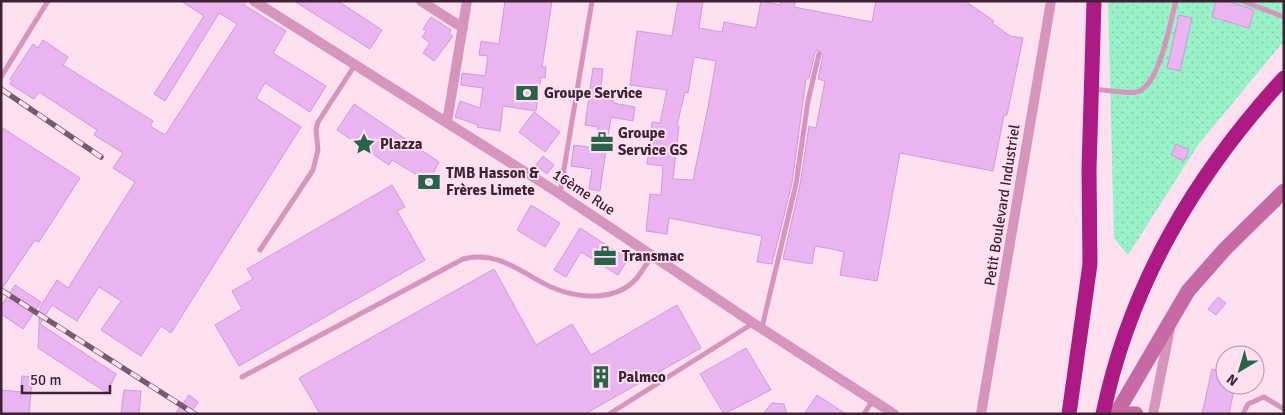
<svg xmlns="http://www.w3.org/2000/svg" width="1285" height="415" font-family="Signika,sans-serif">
  <defs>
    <pattern id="grass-dots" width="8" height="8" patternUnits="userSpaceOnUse" patternTransform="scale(1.25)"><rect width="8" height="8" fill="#99f1c7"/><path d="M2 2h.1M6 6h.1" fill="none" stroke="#85ceac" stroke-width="1.8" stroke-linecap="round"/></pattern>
  </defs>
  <rect width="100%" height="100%" fill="#fee0f1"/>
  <path fill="url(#grass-dots)" d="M1108 1H1284V41L1198 145 1128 255 1114 238Z"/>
  <path fill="#e9b4f0" stroke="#ce9ad5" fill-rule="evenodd" d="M181 1H246L244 5 286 31 273 53 326 86 310 112 265 83 256 98 301 127 171 333 161 326 141 356 101 330 121 301 99 287 77 321 52 305 40 324 116 374 107 393 38 348 40 307 57 280 68 288 135 182 113 168 123 153 94 135 97 130 39 92 34 99 10 84 12 80 10 79 33 44 38 48 43 40 68 57 63 65 153 121 150 126 165 135 237 24 219 13 165 101 154 94 204 16Z
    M294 1H338L382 30 370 49Z
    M505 1H552L542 67H546L545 78 541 77 536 111 503 106 500 131 477 127 478 125 455 117 460 101 480 108 483 88 461 85 462 73 485 76 488 56 479 55 481 41 499 44Z
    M678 1H703L699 28 722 32 724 22 756 28 761 1 780 5 781 1H795L794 7 872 22 876 1H965L994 21 992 23 1010 36 1023 38 1007 115H1004L993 171 900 153 877 281 840 275 844 252 832 249 815 246 812 264 783 259 800 185 809 126 816 128 825 81 818 79 823 55 818 50 815 53 809 78 806 79 792 183 772 264 757 262 762 236 669 218 667 234 646 231 650 194 661 195 663 166 647 164 652 122 660 123 667 90 630 85 637 31 672 36ZM694 57 716 61 709 102 693 180 673 179 679 126 677 125 685 92 688 93Z
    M1216 1H1227L1254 10 1249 28 1212 17Z
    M1179 15 1192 18 1180 71 1167 68Z
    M431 17 451 30 449 34 453 36 434 61 423 53 430 43 422 37 426 31 423 29Z
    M593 68 603 69 600 93 614 95 613 103 635 107 633 121 611 117 600 191 589 189 592 169 571 166 574 145 595 148 598 127 585 125Z
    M354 104 439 162 429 182 392 160 389 165 337 130Z
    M534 112 560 132 545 152 519 132Z
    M1 127 80 178 39 242 35 240 1 290Z
    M1176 144 1189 150 1184 161 1171 155Z
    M543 156 554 165 547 174 536 165Z
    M392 185 405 207 397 211 425 260 239 366 215 325 242 309 232 291 253 279 247 269Z
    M531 205 560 223 545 247 517 230Z
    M580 228 628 259 618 275 581 252 566 277 554 270Z
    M494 269 536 345 572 324 591 355 677 305 701 348 585 414H320L299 378Z
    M15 285 41 302 23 329 1 314V306Z
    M1218 297 1226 303 1216 315 1208 309Z
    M746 348 771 390 724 414 700 374Z
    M1212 369 1225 372V385H1235L1229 414H1202Z
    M22 376 32 377 29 414H1V390L21 392Z
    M124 390 141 391 139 414H121Z
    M189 395 198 402 190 414H175Z
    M817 395 846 414H804Z
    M772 403 784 404 787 414H763Z"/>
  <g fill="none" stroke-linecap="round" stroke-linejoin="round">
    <path stroke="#d595bc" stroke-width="5" d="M1242 1 1284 17
      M1 77 48 1
      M1094 89C1104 90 1127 94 1137 92 1160 85 1170 22 1176 1
      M560 193 592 1
      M260 250 313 170 318 150 316 129 318 122 355 65
      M762 327 796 184 808 101 819 54
      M242 377 463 259C498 250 521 273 551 287 578 299 616 302 637 278 642 271 647 263 652 256
      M609 414 752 324
      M864 414 873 400
      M1243 414 1248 404 1264 397 1284 409"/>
    <path stroke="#d595bc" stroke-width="10" d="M254 1 560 194 753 323 894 414
      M421 1 463 28
      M447 122 467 1
      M981 414 1051 1
      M1153 414 1170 328"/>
    <path stroke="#c669a4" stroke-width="15" d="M1116 414 1188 291 1225 249 1284 191
      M1128 414H1136"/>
    <path stroke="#ac1a84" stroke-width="15" d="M1069 414 1090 264 1089 169 1094 1
      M1103 414C1130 284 1195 175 1284 78"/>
    <defs>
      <path id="rail" d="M1 89 101 157
        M1 290 195 414"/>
    </defs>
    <use href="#rail" stroke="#775a6c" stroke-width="5.5"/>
    <use href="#rail" stroke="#fee0f1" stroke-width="4" stroke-dasharray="11" stroke-linecap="butt"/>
  </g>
  <defs>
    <symbol id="bank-bare" viewBox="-9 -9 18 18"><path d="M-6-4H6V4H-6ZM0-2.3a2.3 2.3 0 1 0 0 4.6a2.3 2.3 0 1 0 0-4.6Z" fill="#2b634a" stroke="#fee0f1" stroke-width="2.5" paint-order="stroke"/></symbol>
    <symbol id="office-bare" viewBox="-9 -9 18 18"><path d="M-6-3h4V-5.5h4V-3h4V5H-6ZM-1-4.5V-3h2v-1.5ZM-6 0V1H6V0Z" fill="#2b634a" stroke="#fee0f1" stroke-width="2.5" paint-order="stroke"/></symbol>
    <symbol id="sight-bare" viewBox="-9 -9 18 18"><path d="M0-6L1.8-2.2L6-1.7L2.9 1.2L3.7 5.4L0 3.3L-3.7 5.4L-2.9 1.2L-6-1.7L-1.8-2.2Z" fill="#2b634a" stroke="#fee0f1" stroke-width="2.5" paint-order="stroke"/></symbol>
    <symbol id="building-bare" viewBox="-9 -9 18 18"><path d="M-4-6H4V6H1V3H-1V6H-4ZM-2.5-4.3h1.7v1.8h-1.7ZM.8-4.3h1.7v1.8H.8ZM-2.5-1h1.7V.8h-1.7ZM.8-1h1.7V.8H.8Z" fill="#2b634a" stroke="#fee0f1" stroke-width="2.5" paint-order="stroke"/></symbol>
  </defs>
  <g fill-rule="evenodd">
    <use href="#bank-bare" x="511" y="77" width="32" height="32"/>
    <use href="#office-bare" x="586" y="126" width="32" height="32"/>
    <use href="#sight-bare" x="348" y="128" width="32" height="32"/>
    <use href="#bank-bare" x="413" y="166" width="32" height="32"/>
    <use href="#office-bare" x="589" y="240" width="32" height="32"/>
    <use href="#building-bare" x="585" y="361" width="32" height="32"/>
  </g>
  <g text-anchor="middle" stroke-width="4" stroke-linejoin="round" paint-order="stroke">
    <g font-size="15" font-weight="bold" fill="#3e2234" stroke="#fee0f1" text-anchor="start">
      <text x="544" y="98">Groupe Service</text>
      <text x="618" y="138">Groupe<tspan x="618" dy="17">Service GS</tspan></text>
      <text x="380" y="149">Plazza</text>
      <text x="446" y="178">TMB Hasson &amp;<tspan x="446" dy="17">Frères Limete</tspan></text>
      <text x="622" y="261">Transmac</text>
      <text x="618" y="382">Palmco</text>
    </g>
    <g font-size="15" fill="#3e2234" stroke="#fee0f1">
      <text transform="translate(584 192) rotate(33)" y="5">16ème Rue</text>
      <text transform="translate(1002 205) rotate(-81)" y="5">Petit Boulevard Industriel</text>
    </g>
  </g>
  <rect width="1285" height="415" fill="none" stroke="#3e2234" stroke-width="5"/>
  <g transform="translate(1240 370) rotate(218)"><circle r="24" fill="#fee0f1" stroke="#b194a5"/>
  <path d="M0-4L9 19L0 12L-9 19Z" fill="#2b634a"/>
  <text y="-8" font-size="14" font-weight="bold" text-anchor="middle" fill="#3e2234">N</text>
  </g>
  <path d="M22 385v8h88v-8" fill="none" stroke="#3e2234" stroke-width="2.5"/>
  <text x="30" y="385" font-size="15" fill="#3e2234" stroke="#fee0f1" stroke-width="4" paint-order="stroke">50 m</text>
</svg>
